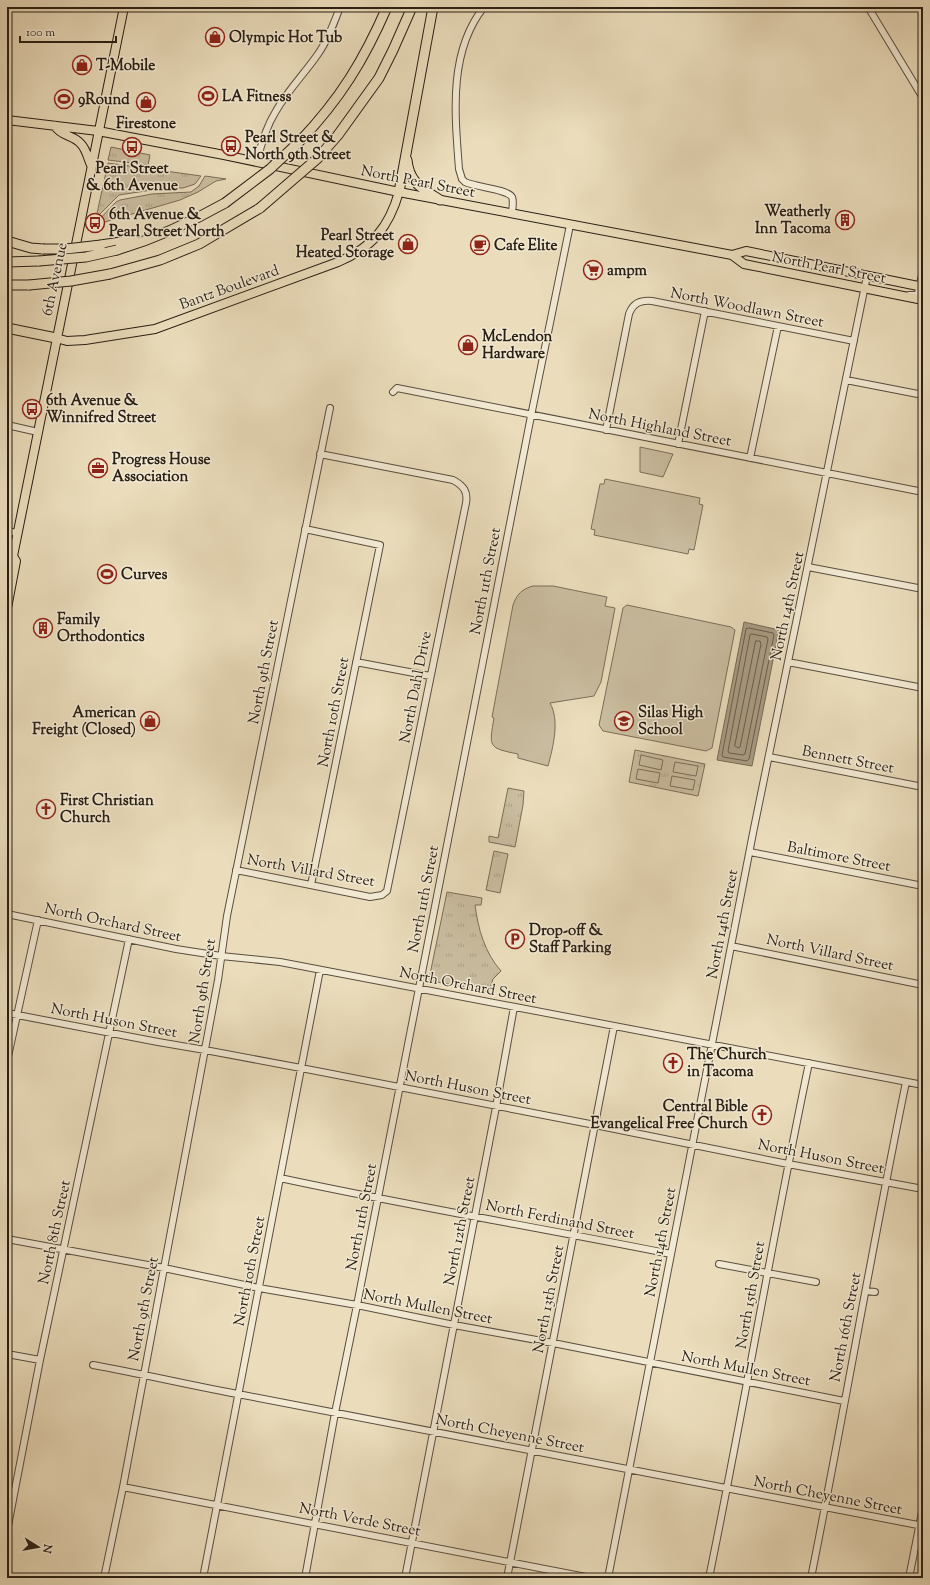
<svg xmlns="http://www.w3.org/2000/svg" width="930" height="1585" font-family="'Sorts Mill Goudy',serif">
  <defs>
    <pattern id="grass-tufts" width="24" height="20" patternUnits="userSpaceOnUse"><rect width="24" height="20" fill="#cabda0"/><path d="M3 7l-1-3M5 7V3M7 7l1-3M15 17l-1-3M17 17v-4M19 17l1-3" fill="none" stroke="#aea289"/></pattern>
  </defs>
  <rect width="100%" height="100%" fill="#ebddbc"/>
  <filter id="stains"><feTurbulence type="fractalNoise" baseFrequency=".005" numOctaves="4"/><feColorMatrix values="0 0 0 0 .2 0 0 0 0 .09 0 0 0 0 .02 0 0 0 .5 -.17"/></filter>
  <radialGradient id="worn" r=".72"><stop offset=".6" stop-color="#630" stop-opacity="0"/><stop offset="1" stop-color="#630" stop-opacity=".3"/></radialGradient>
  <path fill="url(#grass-tufts)" stroke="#7a6e5a" d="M111 147 150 155 148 165 108 160Z
    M108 163 201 176 195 184 183 188H165L119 195 96 218Z
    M205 176 226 179 216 181 198 192 180 200 98 224 96 223 116 202 120 200 152 194 191 192 199 186Z
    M635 750 705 764 698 796 629 782Z
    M508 788 524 791 523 805 515 847 489 842V836L498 838Z
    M494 851 508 854 500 893 486 890Z
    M447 892 482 898 481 905H475C478 929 485 953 501 971L493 979 489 992 432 981 429 979Z"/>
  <path fill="#cabda0" stroke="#7a6e5a" d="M640 447 673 454 663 477 640 472Z
    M605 479 700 498 699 504 703 505 694 550 689 549 688 554 594 535 595 530 591 529 600 484H604Z
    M533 586H553L607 597 605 606 615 608 601 682 594 696 550 703C560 721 553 747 548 766L518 758V754C488 748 489 747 494 718L492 717 513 605C517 594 522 589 533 586Z
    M627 605 731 627 735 630 712 748 706 751 603 731 599 725 623 608Z
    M641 755 663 760 661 770 639 765Z
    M675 762 698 766 696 776 673 772Z
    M638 769 660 773 658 783 636 779Z
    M672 776 695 780 693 790 670 786Z"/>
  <path fill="#a99c83" stroke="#766a57" d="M744 622 779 630 752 766 717 760Z"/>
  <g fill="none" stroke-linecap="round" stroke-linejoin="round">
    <path stroke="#695e4c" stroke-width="1" d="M749 628 773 633 774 635 749 759 747 761 723 757 722 755 746 629Z
      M752 634 767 637 768 639 745 754 743 755 729 753 728 751 750 635Z
      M756 641H760L761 644 740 747 738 748 735 746Z"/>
    <defs>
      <path id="minor" d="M484 7C448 52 455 115 459 169L462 179 465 182C475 187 507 189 512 197 514 202 512 209 512 213
        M868 7 923 98
        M257 162C261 144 266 127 276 111 288 90 305 73 318 54 328 40 334 23 340 7
        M909 295H916L918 293 923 270
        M846 380 923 395
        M393 392 397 388 923 492
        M7 425 38 432
        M606 430 629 314C633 303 640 300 652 301L854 341
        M678 444 705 311
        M750 458 778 326
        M305 529 380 545 311 885
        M7 531 17 533
        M808 567 923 589
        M356 662 430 676
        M788 662 923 688
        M769 757 923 787
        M750 852 923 886
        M236 870 370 897 382 895 387 891 466 503C468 492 464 486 453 480L320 454
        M7 914 176 949 221 956 280 962 923 1085
        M731 946 923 985
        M7 1013 158 1042 205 1050 301 1068 595 1125 788 1164 923 1189
        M7 1061 38 920
        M280 1178C410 1206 541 1228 671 1254
        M7 1239 164 1268 259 1288 357 1305 454 1325 553 1343 844 1401
        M719 1264 816 1282
        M866 1291 875 1292
        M7 1354 40 1360
        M93 1365C143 1374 193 1386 243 1395 470 1438 696 1483 923 1526
        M123 1487 591 1578
        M7 1531 40 1360 129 939
        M104 1578 123 1487 218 980 227 916 330 408
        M203 1578 320 970
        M305 1578 335 1413 357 1305 531 416 570 225
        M405 1578 496 1107 514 1007
        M507 1578 614 1026
        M608 1578 754 828 867 276
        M709 1578C744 1407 773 1234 809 1063
        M811 1578C844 1413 872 1247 906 1082
        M909 1578 923 1507"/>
      <path id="major" d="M7 120 98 131 224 155 399 192 732 255 744 264 923 300
        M55 126C62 137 74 135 81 144 86 149 88 158 91 165
        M732 255 746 251 923 287
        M56 338 67 341 85 340 155 329 338 262C372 248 389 227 399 192
        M7 566 8 560 13 556 124 7
        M7 608 16 561 13 556"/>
      <path id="highway" d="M338 135 379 78 393 50 412 7
        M300 141C340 99 364 60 387 7
        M407 160C409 183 423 189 440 200
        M399 192 433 7
        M7 241 31 248 43 249
        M101 245 134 240
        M117 250C157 238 188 224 225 203
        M7 262 39 261
        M110 274 160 260 199 244 260 208
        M7 285H29
        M7 328 56 338"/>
    </defs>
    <use href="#minor" stroke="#5a4e3f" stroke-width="8"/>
    <use href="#major" stroke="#291f15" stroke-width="10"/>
    <use href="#highway" stroke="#291f15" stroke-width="11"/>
    <use href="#minor" stroke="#f2e9d3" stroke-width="6"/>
    <use href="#major" stroke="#ebddbc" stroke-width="8"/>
    <use href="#highway" stroke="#ebddbc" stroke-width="9"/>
    <defs>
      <path id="highway-bridge" d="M225 203 270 169 300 141
        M260 208 318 158 338 135
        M43 249H66L101 245
        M39 261 86 257 117 250
        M29 285 71 281 110 274"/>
    </defs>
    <use href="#highway-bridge" stroke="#291f15" stroke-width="11" stroke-linecap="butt"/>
    <use href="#highway-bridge" stroke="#ebddbc" stroke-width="9"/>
  </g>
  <defs>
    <symbol id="shop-ring" viewBox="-11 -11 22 22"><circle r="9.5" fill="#f2e9d3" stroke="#8f2418" stroke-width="1.5"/><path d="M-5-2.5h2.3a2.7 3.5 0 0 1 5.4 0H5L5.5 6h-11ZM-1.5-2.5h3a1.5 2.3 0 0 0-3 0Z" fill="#8f2418"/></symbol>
    <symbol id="stadium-ring" viewBox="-11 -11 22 22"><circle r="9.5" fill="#f2e9d3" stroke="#8f2418" stroke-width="1.5"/><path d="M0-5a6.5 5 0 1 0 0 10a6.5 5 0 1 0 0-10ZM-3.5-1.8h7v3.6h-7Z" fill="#8f2418"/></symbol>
    <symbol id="bus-ring" viewBox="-11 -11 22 22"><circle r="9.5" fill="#f2e9d3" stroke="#8f2418" stroke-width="1.5"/><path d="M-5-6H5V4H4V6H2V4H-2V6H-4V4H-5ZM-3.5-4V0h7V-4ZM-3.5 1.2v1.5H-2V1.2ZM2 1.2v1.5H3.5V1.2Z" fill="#8f2418"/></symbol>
    <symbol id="building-ring" viewBox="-11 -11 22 22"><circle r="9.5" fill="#f2e9d3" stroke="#8f2418" stroke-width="1.5"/><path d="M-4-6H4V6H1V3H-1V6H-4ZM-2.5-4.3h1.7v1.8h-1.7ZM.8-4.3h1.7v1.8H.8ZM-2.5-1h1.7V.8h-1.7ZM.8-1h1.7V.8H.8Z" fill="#8f2418"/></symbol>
    <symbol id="cafe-ring" viewBox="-11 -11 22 22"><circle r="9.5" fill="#f2e9d3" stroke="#8f2418" stroke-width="1.5"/><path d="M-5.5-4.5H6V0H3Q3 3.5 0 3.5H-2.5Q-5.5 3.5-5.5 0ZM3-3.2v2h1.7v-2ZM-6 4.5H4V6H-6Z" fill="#8f2418"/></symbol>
    <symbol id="supermarket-ring" viewBox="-11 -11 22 22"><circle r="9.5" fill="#f2e9d3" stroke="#8f2418" stroke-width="1.5"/><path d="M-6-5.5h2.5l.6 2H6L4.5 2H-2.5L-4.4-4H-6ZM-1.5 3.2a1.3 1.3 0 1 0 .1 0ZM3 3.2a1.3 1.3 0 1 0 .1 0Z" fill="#8f2418"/></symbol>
    <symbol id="office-ring" viewBox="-11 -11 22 22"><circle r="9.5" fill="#f2e9d3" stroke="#8f2418" stroke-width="1.5"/><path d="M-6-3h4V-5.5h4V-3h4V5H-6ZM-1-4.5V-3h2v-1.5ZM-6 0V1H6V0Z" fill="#8f2418"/></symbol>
    <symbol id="school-ring" viewBox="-11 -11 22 22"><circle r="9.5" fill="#f2e9d3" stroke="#8f2418" stroke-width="1.5"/><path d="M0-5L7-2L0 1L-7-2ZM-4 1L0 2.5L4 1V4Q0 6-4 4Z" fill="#8f2418"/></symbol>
    <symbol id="church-ring" viewBox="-11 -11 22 22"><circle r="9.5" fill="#f2e9d3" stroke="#8f2418" stroke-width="1.5"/><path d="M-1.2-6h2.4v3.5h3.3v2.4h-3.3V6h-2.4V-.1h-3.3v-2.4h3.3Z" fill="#8f2418"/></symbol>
    <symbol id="parking-ring" viewBox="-11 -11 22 22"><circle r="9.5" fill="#f2e9d3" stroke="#8f2418" stroke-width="1.5"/><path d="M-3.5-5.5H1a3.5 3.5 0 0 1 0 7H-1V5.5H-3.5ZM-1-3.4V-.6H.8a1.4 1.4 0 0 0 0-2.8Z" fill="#8f2418"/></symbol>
  </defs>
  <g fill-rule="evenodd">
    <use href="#shop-ring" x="204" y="26" width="22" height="22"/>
    <use href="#shop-ring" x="71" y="54" width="22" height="22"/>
    <use href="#stadium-ring" x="197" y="85" width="22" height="22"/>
    <use href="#stadium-ring" x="53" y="88" width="22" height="22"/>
    <use href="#shop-ring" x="135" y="91" width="22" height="22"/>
    <use href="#bus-ring" x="220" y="135" width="22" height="22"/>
    <use href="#bus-ring" x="121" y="136" width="22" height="22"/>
    <use href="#building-ring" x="834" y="209" width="22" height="22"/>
    <use href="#bus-ring" x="84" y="212" width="22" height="22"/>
    <use href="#shop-ring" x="397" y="233" width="22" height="22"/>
    <use href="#cafe-ring" x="469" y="234" width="22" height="22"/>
    <use href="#supermarket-ring" x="582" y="259" width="22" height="22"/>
    <use href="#shop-ring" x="457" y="334" width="22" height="22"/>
    <use href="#bus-ring" x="21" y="398" width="22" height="22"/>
    <use href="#office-ring" x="87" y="457" width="22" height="22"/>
    <use href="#stadium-ring" x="96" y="563" width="22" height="22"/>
    <use href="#building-ring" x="32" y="617" width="22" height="22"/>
    <use href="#shop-ring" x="139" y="710" width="22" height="22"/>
    <use href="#school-ring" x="613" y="710" width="22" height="22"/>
    <use href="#church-ring" x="35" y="798" width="22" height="22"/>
    <use href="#parking-ring" x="504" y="928" width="22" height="22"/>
    <use href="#church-ring" x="662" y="1052" width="22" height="22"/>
    <use href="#church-ring" x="751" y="1104" width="22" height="22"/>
  </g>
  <g text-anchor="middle" stroke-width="3" stroke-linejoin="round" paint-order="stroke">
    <g font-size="15" font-weight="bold" fill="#291f15" stroke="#f2e9d3" text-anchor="start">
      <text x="229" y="42">Olympic Hot Tub</text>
      <text x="96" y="70">T-Mobile</text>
      <text x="222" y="101">LA Fitness</text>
      <text x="78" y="104">9Round</text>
      <text x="146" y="128" text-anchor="middle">Firestone</text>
      <text x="245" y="142">Pearl Street &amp;<tspan x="245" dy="17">North 9th Street</tspan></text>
      <text x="132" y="173" text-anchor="middle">Pearl Street<tspan x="132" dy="17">&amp; 6th Avenue</tspan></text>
      <text x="831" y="216" text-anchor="end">Weatherly<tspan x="831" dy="17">Inn Tacoma</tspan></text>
      <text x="109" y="219">6th Avenue &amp;<tspan x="109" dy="17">Pearl Street North</tspan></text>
      <text x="394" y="240" text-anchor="end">Pearl Street<tspan x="394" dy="17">Heated Storage</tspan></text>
      <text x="494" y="250">Cafe Elite</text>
      <text x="607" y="275">ampm</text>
      <text x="482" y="341">McLendon<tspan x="482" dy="17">Hardware</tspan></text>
      <text x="46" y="405">6th Avenue &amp;<tspan x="46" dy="17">Winnifred Street</tspan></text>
      <text x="112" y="464">Progress House<tspan x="112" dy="17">Association</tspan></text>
      <text x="121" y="579">Curves</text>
      <text x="57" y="624">Family<tspan x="57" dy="17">Orthodontics</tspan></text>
      <text x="136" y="717" text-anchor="end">American<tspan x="136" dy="17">Freight (Closed)</tspan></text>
      <text x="638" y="717">Silas High<tspan x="638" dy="17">School</tspan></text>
      <text x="60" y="805">First Christian<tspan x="60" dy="17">Church</tspan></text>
      <text x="529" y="935">Drop-off &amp;<tspan x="529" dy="17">Staff Parking</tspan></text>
      <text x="687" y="1059">The Church<tspan x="687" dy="17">in Tacoma</tspan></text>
      <text x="748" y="1111" text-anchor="end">Central Bible<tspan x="748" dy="17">Evangelical Free Church</tspan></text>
    </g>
    <g font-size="15" fill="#291f15" stroke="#f2e9d3">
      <text transform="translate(418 181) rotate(11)" y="5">North Pearl Street</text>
      <text transform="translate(829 267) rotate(11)" y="5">North Pearl Street</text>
      <text transform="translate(54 279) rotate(-78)" y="5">6th Avenue</text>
      <text transform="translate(229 287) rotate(-20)" y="5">Bantz Boulevard</text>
      <text transform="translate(747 307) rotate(11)" y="5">North Woodlawn Street</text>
      <text transform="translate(660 427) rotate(11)" y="5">North Highland Street</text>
      <text transform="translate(485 581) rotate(-79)" y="5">North 11th Street</text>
      <text transform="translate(787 606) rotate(-78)" y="5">North 14th Street</text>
      <text transform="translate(263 672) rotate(-79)" y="5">North 9th Street</text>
      <text transform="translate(415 687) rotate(-79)" y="5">North Dahl Drive</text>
      <text transform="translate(333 712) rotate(-79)" y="5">North 10th Street</text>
      <text transform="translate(848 759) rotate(11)" y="5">Bennett Street</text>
      <text transform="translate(839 856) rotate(11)" y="5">Baltimore Street</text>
      <text transform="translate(311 870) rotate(10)" y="5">North Villard Street</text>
      <text transform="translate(423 899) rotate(-79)" y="5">North 11th Street</text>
      <text transform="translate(113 922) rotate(12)" y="5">North Orchard Street</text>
      <text transform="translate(722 924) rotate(-79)" y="5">North 14th Street</text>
      <text transform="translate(830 952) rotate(12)" y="5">North Villard Street</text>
      <text transform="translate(468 985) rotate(11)" y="5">North Orchard Street</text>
      <text transform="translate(202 991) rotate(-81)" y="5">North 9th Street</text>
      <text transform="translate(114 1020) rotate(11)" y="5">North Huson Street</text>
      <text transform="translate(468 1087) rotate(11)" y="5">North Huson Street</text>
      <text transform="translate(821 1156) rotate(11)" y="5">North Huson Street</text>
      <text transform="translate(361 1217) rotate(-79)" y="5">North 11th Street</text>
      <text transform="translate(560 1219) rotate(11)" y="5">North Ferdinand Street</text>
      <text transform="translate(459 1231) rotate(-79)" y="5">North 12th Street</text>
      <text transform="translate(54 1232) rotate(-78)" y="5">North 8th Street</text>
      <text transform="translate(660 1242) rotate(-79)" y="5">North 14th Street</text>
      <text transform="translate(249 1271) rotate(-79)" y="5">North 10th Street</text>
      <text transform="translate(750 1295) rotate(-80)" y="5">North 15th Street</text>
      <text transform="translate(548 1299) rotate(-79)" y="5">North 13th Street</text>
      <text transform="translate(428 1306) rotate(11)" y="5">North Mullen Street</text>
      <text transform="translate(143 1309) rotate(-79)" y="5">North 9th Street</text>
      <text transform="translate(845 1327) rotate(-79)" y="5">North 16th Street</text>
      <text transform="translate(746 1368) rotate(11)" y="5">North Mullen Street</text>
      <text transform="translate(510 1433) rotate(11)" y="5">North Cheyenne Street</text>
      <text transform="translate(828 1495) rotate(11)" y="5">North Cheyenne Street</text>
      <text transform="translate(360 1519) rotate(11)" y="5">North Verde Street</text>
    </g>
  </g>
  <rect width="930" height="1585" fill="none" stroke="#ebddbc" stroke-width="24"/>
  <rect x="8" y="8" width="914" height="1569" fill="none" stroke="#291f15" stroke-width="2"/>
  <rect x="12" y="12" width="906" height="1561" fill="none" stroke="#291f15"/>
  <g transform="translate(38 1547) rotate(101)" stroke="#f2e9d3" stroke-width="3" paint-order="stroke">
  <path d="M0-3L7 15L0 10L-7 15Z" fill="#291f15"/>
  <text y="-6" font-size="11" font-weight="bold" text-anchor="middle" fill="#291f15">N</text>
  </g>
  <path d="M20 36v6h96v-6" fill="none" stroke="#291f15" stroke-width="2"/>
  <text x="26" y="36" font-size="12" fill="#291f15" stroke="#f2e9d3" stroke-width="3" paint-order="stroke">100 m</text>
  <rect width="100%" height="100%" filter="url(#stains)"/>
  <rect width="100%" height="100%" fill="url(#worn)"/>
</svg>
